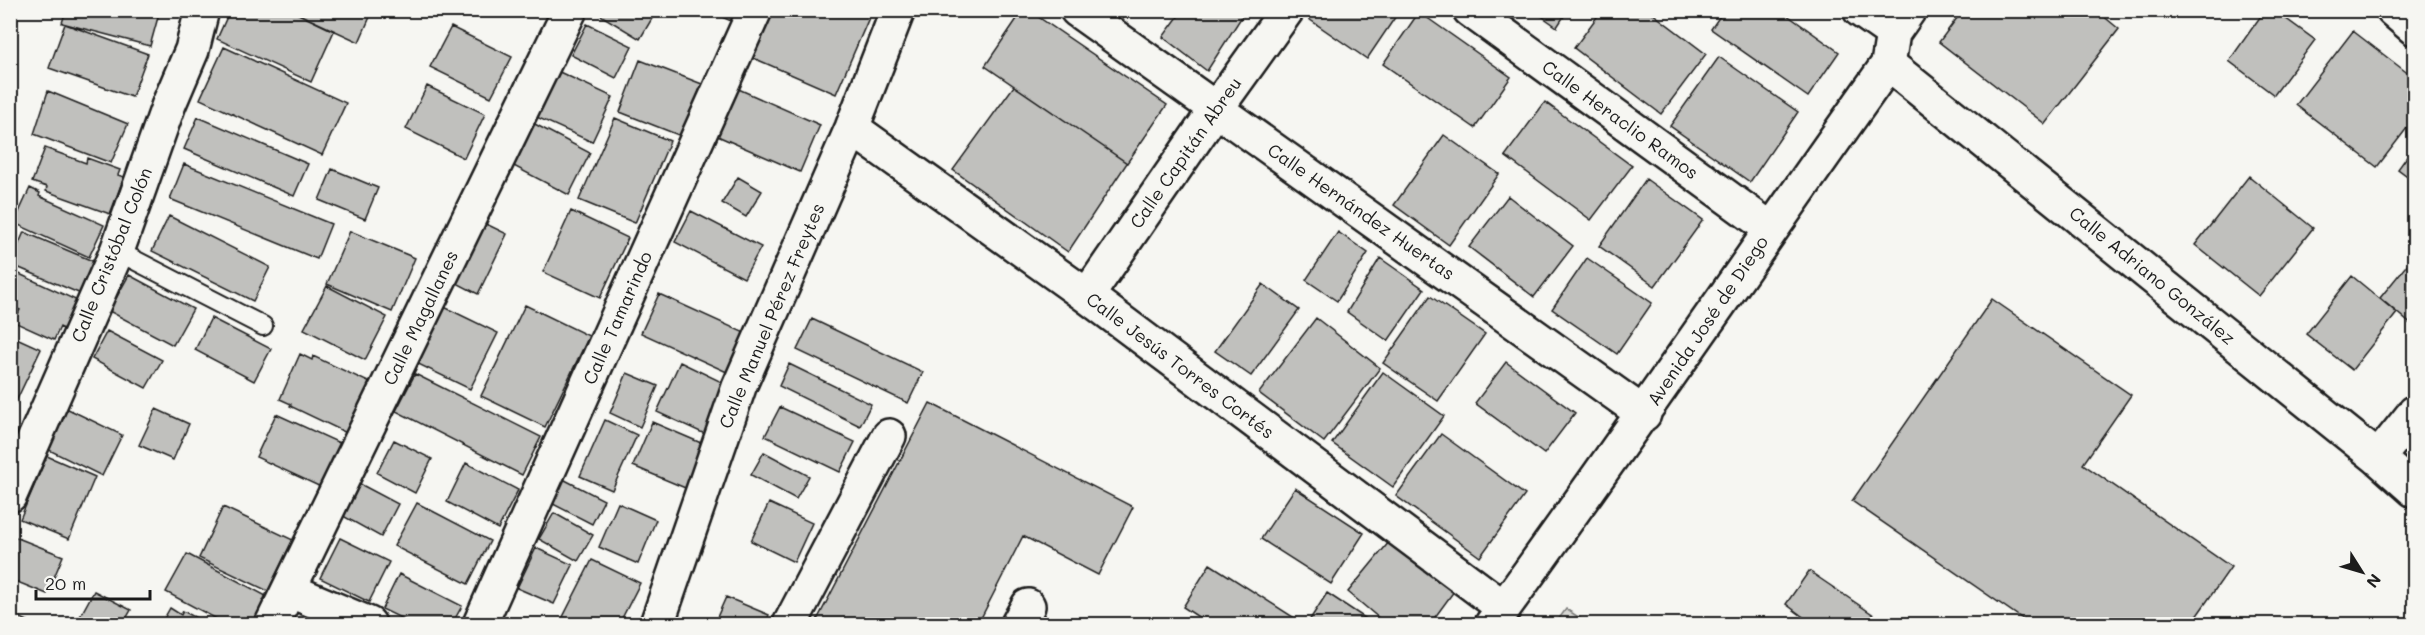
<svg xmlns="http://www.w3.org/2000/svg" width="2425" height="635" font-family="Mali,sans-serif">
  <rect width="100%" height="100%" fill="#f6f6f2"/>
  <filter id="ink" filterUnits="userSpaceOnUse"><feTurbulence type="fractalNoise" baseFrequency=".0167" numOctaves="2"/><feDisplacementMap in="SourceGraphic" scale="12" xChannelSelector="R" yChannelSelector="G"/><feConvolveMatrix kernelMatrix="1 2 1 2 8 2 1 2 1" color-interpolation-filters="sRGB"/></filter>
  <g filter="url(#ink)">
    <path fill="#d6d6d2" stroke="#797977" stroke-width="1.5" d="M1566 609 1589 624H1555Z"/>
    <path fill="#c0c0bd" stroke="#1c1c1c" stroke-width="1.5" d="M66 10H160L150 46 62 23Z
      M230 10H290L334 31 311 82 217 39Z
      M290 10H373L359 42Z
      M592 10H657L640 39Z
      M706 10H744L738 24Z
      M760 10H865L871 13 836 94 742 53Z
      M1023 10H1028L1167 105 1127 163 985 66Z
      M1183 10H1246L1207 71 1163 37Z
      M1310 10H1400L1367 59 1306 17Z
      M1533 10H1568L1557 27Z
      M1602 10H1648L1706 54 1661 114 1574 48Z
      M1724 10H1780L1839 52 1808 97 1711 29Z
      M1963 10H2096L2119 29 2045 124 1939 42Z
      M2265 10H2274L2315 40 2274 95 2229 61Z
      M1419 12 1511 77 1475 128 1383 64Z
      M65 24 148 54 132 97 49 68Z
      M587 24 632 46 616 78 571 55Z
      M451 27 512 57 491 97 430 67Z
      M2353 31 2414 78V119L2377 167 2296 105Z
      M224 47 346 103 322 155 200 99Z
      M1719 57 1798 112 1750 182 1670 126Z
      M640 60 702 84 681 136 620 112Z
      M553 69 613 97 592 142 532 115Z
      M427 86 485 114 464 158 406 129Z
      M1014 86 1127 163 1068 252 953 170Z
      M734 87 820 125 800 172 713 134Z
      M48 91 128 124 111 163 34 134Z
      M1545 102 1632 166 1591 220 1505 156Z
      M198 117 308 164 294 196 184 149Z
      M615 118 670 141 635 223 579 200Z
      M529 121 590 153 569 195 508 163Z
      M1444 135 1499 174 1449 245 1394 205Z
      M2414 147V181L2398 169Z
      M45 148 86 163 87 158 120 170 118 175 124 177 110 214 46 191 47 187 32 182Z
      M184 164 331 224 317 259 170 199Z
      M332 169 378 188 365 219 319 200Z
      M2249 176 2313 228 2259 296 2195 245Z
      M738 177 762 191 746 217 722 203Z
      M1646 179 1703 220 1655 286 1599 246Z
      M30 188 40 193 39 196 104 225 89 257 14 223Z
      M1508 196 1573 246 1534 297 1469 247Z
      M571 211 628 238 600 298 543 272Z
      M691 211 761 247 744 278 675 242Z
      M169 216 270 267 253 301 152 251Z
      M480 221 507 234 478 294 451 280Z
      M350 231 415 258 392 312 327 284Z
      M24 232 95 262 81 294 10 264Z
      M1338 232 1368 253 1337 301 1306 280Z
      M2414 256V327L2380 298Z
      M1380 258 1424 289 1388 341 1347 312Z
      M1587 258 1652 303 1617 354 1552 309Z
      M15 272 78 301 65 330 60 327 54 340 14 322 20 310 10 306V282Z
      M129 275 193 309 173 345 109 311Z
      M2352 276 2397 313 2352 370 2306 334Z
      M1263 284 1299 310 1251 376 1215 351Z
      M327 286 387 317 365 360 304 329Z
      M659 294 747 334 729 373 641 333Z
      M1430 296 1485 334 1438 401 1383 363Z
      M1992 299 2131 395 2083 464 2231 567 2191 624H2030L1852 501Z
      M438 304 498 333 470 389 410 360Z
      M525 305 589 336 545 427 481 396Z
      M211 318 271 349 254 381 195 350Z
      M1316 318 1380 368 1324 442 1259 393Z
      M812 319 923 372 908 403 797 350Z
      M107 331 162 360 146 388 92 359Z
      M10 335 41 349 10 414Z
      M300 354 312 360 313 356 377 386 353 436 290 406 291 404 280 399Z
      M680 362 730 386 707 435 657 412Z
      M1506 362 1575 413 1544 454 1475 403Z
      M789 364 871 404 860 426 779 386Z
      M1383 372 1444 416 1393 487 1332 443Z
      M627 373 658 386 640 427 610 413Z
      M415 374 541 437 522 475 396 411Z
      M930 403 1133 507 1098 575 1023 536 978 624H815Z
      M780 407 855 442 840 472 765 436Z
      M66 408 122 435 102 476 47 449Z
      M156 409 189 424 173 460 139 445Z
      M276 414 344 445 323 488 256 457Z
      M605 420 637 435 612 490 580 476Z
      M652 422 708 446 690 490 633 466Z
      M1441 434 1525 495 1480 557 1396 496Z
      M394 440 432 459 415 493 377 473Z
      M764 452 809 476 796 499 751 475Z
      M47 456 95 477 69 539 20 519Z
      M466 463 518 490 498 529 447 502Z
      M563 479 604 500 592 524 551 503Z
      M360 484 398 504 381 537 343 516Z
      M1295 488 1364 533 1331 584 1261 539Z
      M417 503 490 541 468 584 394 546Z
      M618 503 656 520 638 564 599 547Z
      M769 503 812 523 794 562 751 541Z
      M223 507 293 540 268 591 199 558Z
      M554 513 593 535 578 561 539 539Z
      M10 535 63 556 47 594 10 579Z
      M1394 536 1460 583 1430 624H1386L1348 592Z
      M340 538 389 562 369 602 320 578Z
      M536 548 573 565 554 604 517 588Z
      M187 554 268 597 253 624H226L166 592Z
      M592 560 640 583 619 624H578L563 617Z
      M1210 564 1304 624H1209L1183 607Z
      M1809 571 1887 624H1808L1810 622 1786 604Z
      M399 574 462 606 452 624H413L382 609Z
      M94 591 131 610 123 624H76Z
      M1327 593 1374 624H1315L1309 621Z
      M726 597 769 615 765 624H714Z
      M170 608 181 615 183 611 208 624H161Z
      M10 613 34 624H10Z"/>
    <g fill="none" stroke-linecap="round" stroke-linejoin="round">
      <defs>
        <path id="lane" d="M117 251 263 326"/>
        <path id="street" d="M1077 10 1644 414
          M1470 10 1771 229
          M1860 10 1893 33
          M2393 10 2414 28
          M1888 64 2378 458 2414 490
          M852 128 1087 296 1504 608
          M1087 296 1216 109 1287 10
          M2378 458 2414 413
          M10 495 117 251 169 104 192 50 202 10
          M289 590 369 624
          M272 624 570 10
          M480 624 755 10
          M657 624 739 387 852 128 898 10
          M790 624 889 436
          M1018 624 1028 606
          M1492 624C1627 439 1756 250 1888 64L1893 33 1909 10"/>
      </defs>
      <use href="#lane" stroke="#1c1c1c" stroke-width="22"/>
      <use href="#street" stroke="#1c1c1c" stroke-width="38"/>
      <use href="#lane" stroke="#f6f6f2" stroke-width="18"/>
      <use href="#street" stroke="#f6f6f2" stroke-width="33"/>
    </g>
  </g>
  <g text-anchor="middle" stroke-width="4.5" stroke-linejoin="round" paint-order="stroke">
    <g font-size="18" fill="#1c1c1c" stroke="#f6f6f2">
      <text transform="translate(1620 120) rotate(36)" y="6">Calle Heraclio Ramos</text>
      <text transform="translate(1186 153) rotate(-55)" y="6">Calle Capitán Abreu</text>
      <text transform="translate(1361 212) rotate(35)" y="6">Calle Hernández Huertas</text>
      <text transform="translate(112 255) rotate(-68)" y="6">Calle Cristóbal Colón</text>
      <text transform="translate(2152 276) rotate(39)" y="6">Calle Adriano González</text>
      <text transform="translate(772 316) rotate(-67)" y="6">Calle Manuel Pérez Freytes</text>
      <text transform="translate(421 318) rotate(-64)" y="6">Calle Magallanes</text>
      <text transform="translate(618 318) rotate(-66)" y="6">Calle Tamarindo</text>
      <text transform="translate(1708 321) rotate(-56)" y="6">Avenida José de Diego</text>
      <text transform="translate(1180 366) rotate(37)" y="6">Calle Jesús Torres Cortés</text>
    </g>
  </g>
  <rect width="2425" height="635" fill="none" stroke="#f6f6f2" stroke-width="36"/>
  <rect x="18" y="18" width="2389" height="599" fill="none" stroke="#1c1c1c" stroke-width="2" filter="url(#ink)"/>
  <g transform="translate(2362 572) rotate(127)" stroke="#f6f6f2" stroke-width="4.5" paint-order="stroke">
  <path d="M0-4.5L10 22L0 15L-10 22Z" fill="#1c1c1c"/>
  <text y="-9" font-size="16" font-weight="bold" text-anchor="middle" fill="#1c1c1c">N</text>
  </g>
  <path d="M36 590v9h114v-9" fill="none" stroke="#1c1c1c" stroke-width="3"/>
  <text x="45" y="590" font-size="18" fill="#1c1c1c" stroke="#f6f6f2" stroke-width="4.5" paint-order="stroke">20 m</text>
</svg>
